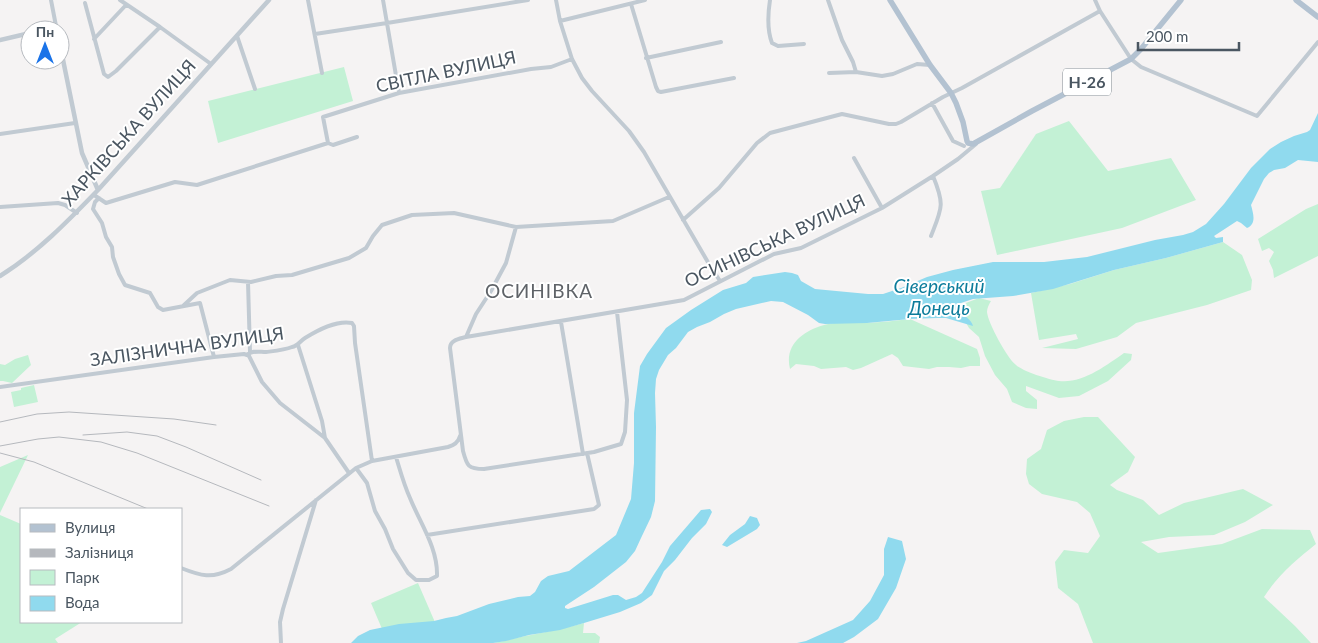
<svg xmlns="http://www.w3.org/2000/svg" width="1318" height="643" font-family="Lato,sans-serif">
  <rect width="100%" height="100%" fill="#f5f3f3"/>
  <path fill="#c3f1d5" d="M344 67 353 101 218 143 208 101Z
    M1069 121 1108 171 1171 158 1196 200 1122 228 997 255 981 191 1000 188 1036 134Z
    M1318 204V256L1274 278 1273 270 1269 261 1274 252 1269 248 1262 251 1258 239 1306 209Z
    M1223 242 1242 255 1252 280 1251 290 1207 305 1136 323 1117 337 1076 349 1042 348 1078 339 1076 334 1039 340 1031 293 1070 284 1114 270 1166 258Z
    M979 298 991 301C989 304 987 308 987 312 988 323 1007 358 1016 365 1022 371 1050 380 1059 381 1082 384 1107 365 1124 353L1132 354 1131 360 1108 381 1079 396 1059 398 1026 386V391L1037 400V409L1026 408 1012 402 1007 389 995 375 985 356 979 337 969 328 959 311 958 306Z
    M910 319 977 349 980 358V366H970L961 368 949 367H937L929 369 903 366 898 358 892 354 861 368 853 370 846 367 821 369 814 366 796 364 790 369C784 345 803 331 824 325 837 321 853 323 867 323 881 322 895 321 910 319Z
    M28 355 31 365 12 383 3 381H0V364L5 365 15 359Z
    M34 385 38 402 14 407 11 392 21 390V388Z
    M1084 417H1098L1135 457 1128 472 1110 485 1117 490 1143 500 1159 515 1184 503 1243 489 1273 505 1245 522 1214 535 1169 537 1141 542 1158 553 1222 544 1262 529 1310 530 1316 544C1296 560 1278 575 1264 597L1295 626 1311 643H1093L1078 604 1058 588 1055 562 1064 550 1088 553 1100 536 1090 513 1077 502 1042 494 1029 484 1026 474 1027 459 1041 449 1047 430 1064 421Z
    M28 455 0 513V467Z
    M0 515 21 524V622H82L55 639 58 643H0Z
    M418 583 444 643H388L371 603Z
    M584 623 583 633H595L600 637 599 643H493C506 641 518 637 531 635 549 631 566 628 584 623Z"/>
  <path fill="#90daee" d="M1318 113V162L1298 160 1285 168 1274 170 1269 173 1264 179 1251 205C1253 213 1257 224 1247 228L1241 223 1237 221 1214 236 1216 238 1223 237V242L1166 258 1114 270 1053 289 1013 296 973 299 961 303 957 309C962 314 972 320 973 326L946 318H937L910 319 867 323 825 324 819 323 808 315 783 302 771 301 736 309 724 314 710 322 697 327 688 332 676 348 668 355 659 370 656 379 655 393 656 427 655 501 651 517 641 538 635 551 626 562 594 587 565 606V608L568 609 613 595H618L626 600 636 597 642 593 662 562 670 546 701 510 710 509 712 512 706 524 692 538 675 560 664 571 652 595 641 603 620 612 584 623 560 630 529 635 506 641 493 643H351L358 636 370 630 399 624 434 621 446 618 457 616 489 604 518 597 530 596 535 592 541 581 548 576 569 571 616 535 631 499 634 463V413L640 366 647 354 666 328 691 310 723 290 746 283 753 277 785 272 792 273 798 275 801 281 815 289 868 294H883L901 288 927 277 953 270 993 262H1044L1087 257 1155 240 1183 235 1193 232 1206 224 1224 204 1251 168 1270 149 1281 142 1294 136 1307 132 1310 130Z
    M750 516 757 518 760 525 757 529 727 547 722 545 730 535 745 524Z
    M888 537 902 541 906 559 896 588 878 619 854 637 843 643H797L806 641 853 620 870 601 884 575V549Z"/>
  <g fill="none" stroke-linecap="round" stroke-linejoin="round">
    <path stroke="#c1cad2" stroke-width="4" d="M51 0 56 26
      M120 0 160 27 211 64
      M308 0 322 73
      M383 0 399 93
      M556 0 560 21 572 59 582 78 592 91 629 131 644 152 709 264 720 281
      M770 0C768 13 767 30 772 43L778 46 804 44
      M828 0 842 40 853 62 856 72
      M1095 0 1100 11 1131 59 1141 67 1257 116 1318 42
      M85 3 104 74 108 77 116 71 160 27
      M631 4 656 87 658 91 661 92 734 78
      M560 21 645 0
      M315 34 387 23 528 0
      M237 36 255 89
      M94 39 126 5
      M646 58 721 42
      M829 73 856 72 882 76 893 74 917 64 930 65
      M932 103 953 141 964 146
      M0 134 75 123
      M328 143 333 145 357 137
      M854 158 882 208
      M94 195 106 203 175 182 197 185 328 143 323 117 399 93 531 69 551 67 572 59
      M99 198 95 202 93 209 102 223 106 237 112 247 113 257 119 274 125 285 150 293 158 307 163 310 200 303 214 357
      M0 207 58 203 65 205 77 213
      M683 220 719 188 757 143 770 133 842 114 889 124H896L901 122 943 97 962 88 1100 11
      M931 236C942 208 945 205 933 176
      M248 282 250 352
      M183 306 197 293 230 280 251 282 276 276 292 275 349 258 366 248 373 236 382 225 412 215 454 213 516 227 613 221 669 197
      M617 312 627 400 625 432 621 444 594 452 484 469C468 469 467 466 463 451L450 348C450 340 459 339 466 337L684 300 774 254 801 248 882 208 933 176 958 159 976 144
      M561 322 583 454
      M466 337 476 314 491 291 506 263 516 227
      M298 345 322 421 325 438
      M247 355 249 356 262 382 280 403 325 438 349 473
      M0 387 214 357 244 354 247 355C252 350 259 352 266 352 274 351 285 350 292 347 298 346 300 341 305 338 318 330 336 320 352 323L354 326 355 343 372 461
      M356 468 367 483 375 511 385 529 393 549 408 573 416 580H429L437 576C438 548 420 523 410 498 404 485 400 470 396 457
      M427 535 594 509 599 505 587 453
      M181 568C201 576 212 579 231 569L356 468 372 461 448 447C454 445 458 443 460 436
      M281 643 280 622 283 609 316 500"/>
    <path stroke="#c1cad2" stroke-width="4.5" d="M41 30 56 26 57 30
      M0 40 30 33
      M60 45 82 153 98 190
      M0 276C37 253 68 221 98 190L269 0"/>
    <path stroke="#b3c2d1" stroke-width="5.5" d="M890 0 930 65 951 93 956 103 963 122 967 141 968 143 973 144 1032 111 1131 59 1141 49 1181 0
      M1296 0 1318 17"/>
    <path stroke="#b5b8bd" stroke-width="1" d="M0 422 37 414 69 412 174 419 216 425
      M83 435 127 432 157 436 186 447 261 480
      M0 446 38 439 59 437 101 442 137 453 269 506
      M0 453 34 462 148 509"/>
  </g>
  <g text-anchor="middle" stroke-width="4" stroke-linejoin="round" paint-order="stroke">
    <rect fill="#fff" stroke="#808990" stroke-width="1" x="1063" y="68.5" width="48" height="27" rx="4"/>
    <g font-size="16" font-weight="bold" fill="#4a5661">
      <text x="1087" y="88">Н-26</text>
    </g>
    <g font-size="18" fill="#4a5661" stroke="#fff">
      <text transform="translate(446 72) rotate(-12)" y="6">СВІТЛА ВУЛИЦЯ</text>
      <text transform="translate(129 133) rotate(-48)" y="6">ХАРКІВСЬКА ВУЛИЦЯ</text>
      <text transform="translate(775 241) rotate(-25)" y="6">ОСИНІВСЬКА ВУЛИЦЯ</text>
      <text transform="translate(187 347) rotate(-8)" y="6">ЗАЛІЗНИЧНА ВУЛИЦЯ</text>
    </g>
    <g font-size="19" font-style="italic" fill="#0c7c9b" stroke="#fff">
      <text x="939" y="293">Сіверський<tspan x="939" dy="22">Донець</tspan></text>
    </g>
    <g font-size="19" letter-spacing="1" fill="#5f6368" stroke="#fff">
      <text x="539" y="298">ОСИНІВКА</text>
    </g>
  </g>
  <rect x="20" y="508" width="162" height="115" fill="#ffffff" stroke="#b7bbc0"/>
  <rect x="30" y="524" width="25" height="8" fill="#b3c2d1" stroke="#b7bbc0"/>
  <text x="65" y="533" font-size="15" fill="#4a5661">Вулиця</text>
  <rect x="30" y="549" width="25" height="8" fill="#b5b8bd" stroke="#b7bbc0"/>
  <text x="65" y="558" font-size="15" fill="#4a5661">Залізниця</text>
  <rect x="30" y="570" width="25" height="15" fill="#c3f1d5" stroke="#b7bbc0"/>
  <text x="65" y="583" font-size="15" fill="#4a5661">Парк</text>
  <rect x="30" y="596" width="25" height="15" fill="#90daee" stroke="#b7bbc0"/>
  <text x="65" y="608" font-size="15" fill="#4a5661">Вода</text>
  <g transform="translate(45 45)"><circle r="24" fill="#ffffff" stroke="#b7bbc0"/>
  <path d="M0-4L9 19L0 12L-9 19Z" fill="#1a73e8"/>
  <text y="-8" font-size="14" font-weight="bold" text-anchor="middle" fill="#4a5661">Пн</text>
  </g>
  <path d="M1138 42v8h101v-8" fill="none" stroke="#4a5661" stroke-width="2.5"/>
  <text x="1146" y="42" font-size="15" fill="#4a5661" stroke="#ffffff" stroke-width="4" paint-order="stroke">200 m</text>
</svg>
